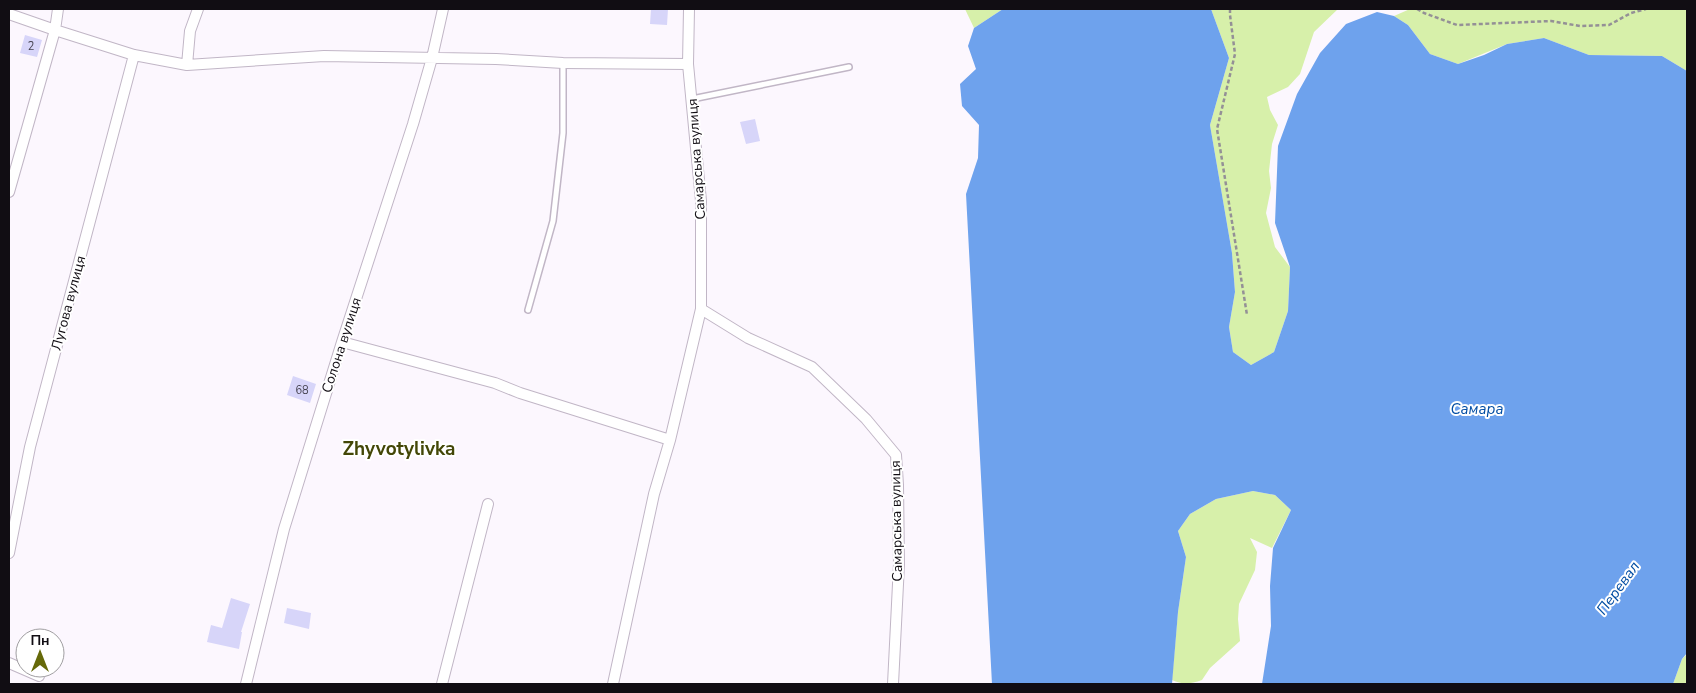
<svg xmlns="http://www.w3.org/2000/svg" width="1696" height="693" font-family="'Nunito Sans',sans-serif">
  <rect width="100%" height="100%" fill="#fcf7fe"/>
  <path fill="#d7f0aa" d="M965 9H1003L974 28Z
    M1211 9H1338L1314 32 1300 74 1288 87 1267 97 1270 110 1278 125 1272 144 1269 171 1271 188 1266 213 1275 247 1290 267 1288 311 1274 352 1251 365 1233 352 1229 327 1235 292 1232 253 1210 125 1229 58Z
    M1410 9H1687V71L1662 56 1589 55 1544 38 1507 44 1458 64 1430 54 1408 25 1394 16Z
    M1253 491 1275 495 1291 510 1272 548 1250 538 1257 552 1255 570 1239 604 1238 619 1240 641 1210 668 1202 680C1190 684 1183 685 1172 680L1178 612 1186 557 1178 531 1190 514 1216 499Z
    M1687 654V684H1673L1682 659Z"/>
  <path fill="#6ea2ed" d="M1003 9H1211L1229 58 1210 125 1232 253 1235 292 1229 327 1233 352 1251 365 1274 352 1288 311 1290 267 1275 223 1278 146 1297 94 1320 53 1346 24 1377 12 1394 16 1408 25 1430 54 1458 64 1484 55 1507 44 1544 38 1589 55 1662 56 1687 71V653L1682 659 1673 684H1262L1271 626 1270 586 1273 548 1291 510 1275 495 1253 491 1216 499 1190 514 1178 531 1186 557 1178 612 1172 684H992L966 194 978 158 979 125 962 106 960 84 976 69 968 46 974 28Z"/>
  <path fill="#d7d5f9" d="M651 9H668L667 25 650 24Z
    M25 35 42 40 37 57 20 53Z
    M755 119 760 141 746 144 740 122Z
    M293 376 316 384 310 403 287 395Z
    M231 598 250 604 241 632H242L239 649 207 642 211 625 222 628Z
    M287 608 311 613 309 629 284 623Z"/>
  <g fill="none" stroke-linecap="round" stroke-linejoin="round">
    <defs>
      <path id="lane" d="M692 99 849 67
        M528 310 553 221 563 133V63"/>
      <path id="street" d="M9 14 55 30 134 55 187 65 324 56 496 59 563 63 688 64
        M187 65 190 31 198 9
        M9 192 55 30 58 9
        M701 309 748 338 812 367 866 419 896 455 898 485 899 564 893 684
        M342 342 495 383 520 393 670 440
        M9 553 30 447 134 55
        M9 663 39 676
        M246 684 284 529 342 342 413 124 432 58 443 9
        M442 684 488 504
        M613 684 654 494 670 440 701 309V201L688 64 689 9"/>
    </defs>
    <use href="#lane" stroke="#c1b6c6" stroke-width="8"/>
    <use href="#street" stroke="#c1b6c6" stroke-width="12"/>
    <path stroke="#949096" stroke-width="2.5" stroke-dasharray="4 2.5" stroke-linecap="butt" d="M1230 9V15L1235 54 1217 129 1247 315
      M1417 9 1424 13 1457 25 1551 21 1580 26 1609 25 1631 13 1646 9"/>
    <use href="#lane" stroke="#fff" stroke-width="5"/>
    <use href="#street" stroke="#fff" stroke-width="10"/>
  </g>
  <g text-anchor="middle" stroke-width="4" stroke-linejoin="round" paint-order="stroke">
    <g font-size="11" fill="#423f4c">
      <text x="31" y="50">2</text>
      <text x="302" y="394">68</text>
    </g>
    <g font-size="14" fill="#110d13" stroke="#fff">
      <text transform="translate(696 159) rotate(-94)" y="5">Самарська вулиця</text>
      <text transform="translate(68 303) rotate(-75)" y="5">Лугова вулиця</text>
      <text transform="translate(341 345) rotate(-72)" y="5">Солона вулиця</text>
      <text transform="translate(896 521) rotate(-91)" y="5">Самарська вулиця</text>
    </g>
    <g font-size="15" font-style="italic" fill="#024da3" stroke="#fff">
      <text x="1477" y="414">Самара</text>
      <text transform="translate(1618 588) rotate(-54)" y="5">Перевал</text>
    </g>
    <g font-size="19" font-weight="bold" fill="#434707" stroke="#fff">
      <text x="399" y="455">Zhyvotylivka</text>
    </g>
  </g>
  <rect width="1696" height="693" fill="none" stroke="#110d13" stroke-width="20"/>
  <g transform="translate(40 653)"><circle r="24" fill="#ffffff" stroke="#a09ea1"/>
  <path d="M0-4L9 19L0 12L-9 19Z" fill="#656909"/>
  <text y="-8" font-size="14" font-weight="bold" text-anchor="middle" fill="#110d13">Пн</text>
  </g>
</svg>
